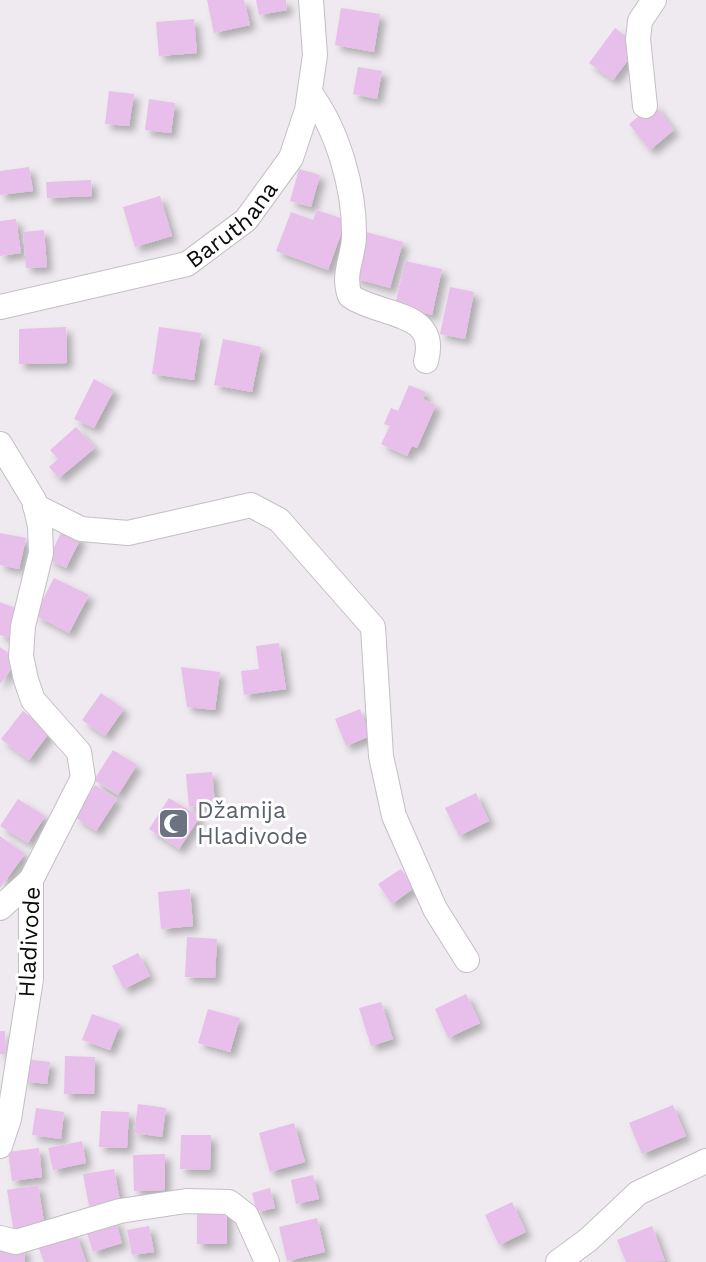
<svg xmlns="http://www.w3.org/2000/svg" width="706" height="1262" font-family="'Work Sans',sans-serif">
  <defs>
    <filter id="shadow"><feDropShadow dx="5.5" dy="5.5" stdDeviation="3.5" flood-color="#0004"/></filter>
  </defs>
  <rect width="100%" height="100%" fill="#eeeaef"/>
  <path fill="#e8beea" filter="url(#shadow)" d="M207 0H244L250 25 214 33Z
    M256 0H286L287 10 259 15Z
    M341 8 380 14 374 52 335 45Z
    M194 19 197 53 159 56 156 22Z
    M615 28 639 46 613 80 589 63Z
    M358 67 382 71 377 99 353 94Z
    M109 91 134 94 129 126 105 124Z
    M149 99 175 103 171 133 145 130Z
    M654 104 674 130 650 150 629 124Z
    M29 167 33 191 0 195V171Z
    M299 169 320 175 311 207 290 201Z
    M91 180 92 196 47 198 46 182Z
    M160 196 172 236 135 247 123 207Z
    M317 210 346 220 328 270 276 251 291 212 313 220Z
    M16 219 21 253 0 256V221Z
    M44 230 47 267 26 268 23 232Z
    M366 232 403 242 390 288 353 278Z
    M405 261 442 269 432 315 395 306Z
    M450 287 474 292 465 339 440 334Z
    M66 327 67 363 19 364V329Z
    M159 327 201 333 194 380 152 374Z
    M223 339 261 347 252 392 214 385Z
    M94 379 114 390 94 428 74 419Z
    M409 385 426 392 423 399 436 405 417 448 412 446 407 456 381 444 390 426 384 424 391 408 398 411Z
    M76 427 95 448 59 478 49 467 58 459 50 450Z
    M63 529 81 538 66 568 48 559Z
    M0 533 26 538 19 569 0 565Z
    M54 578 89 595 69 633 35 615Z
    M0 602 20 610 9 638 0 635Z
    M279 643 286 689 244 695 241 671 259 669 256 646Z
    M0 647 18 660 0 684Z
    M181 667 220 672 215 710 187 707Z
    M101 693 124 709 105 736 82 720Z
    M360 709 370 736 346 746 335 719Z
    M23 711 50 732 29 760 1 739Z
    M113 750 137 765 118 795 94 780Z
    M212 772 215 804 189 807 186 774Z
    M95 785 117 799 96 831 75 817Z
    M476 793 489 821 459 836 445 808Z
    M169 798 200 817 179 849 149 829Z
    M18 799 45 816 28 843 0 826Z
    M0 836 25 854 0 888Z
    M401 869 414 888 392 904 378 884Z
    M190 889 193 926 161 929 158 892Z
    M187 937 217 939 215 978 185 977Z
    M138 953 150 976 124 989 112 966Z
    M466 994 480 1023 448 1038 435 1009Z
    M381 1002 393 1039 371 1046 359 1008Z
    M208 1009 240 1018 230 1052 198 1043Z
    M92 1014 120 1024 110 1050 82 1040Z
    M0 1031H5L6 1054H0Z
    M65 1056 95 1057 94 1094H64Z
    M26 1059 50 1062 47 1084 24 1081Z
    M138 1104 166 1108 162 1137 134 1133Z
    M673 1105 686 1136 642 1154 629 1123Z
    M36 1108 64 1112 61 1139 32 1135Z
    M101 1111 129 1112 127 1148 99 1147Z
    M294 1123 305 1162 270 1172 259 1133Z
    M181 1135H211L210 1170 180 1169Z
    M82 1141 86 1163 53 1170 48 1148Z
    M39 1148 42 1177 12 1181 8 1152Z
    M165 1154V1190L134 1191 133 1155Z
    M114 1169 120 1201 89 1206 83 1174Z
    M313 1175 319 1199 296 1204 291 1180Z
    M38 1185 45 1228 14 1233 7 1190Z
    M270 1188 275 1208 257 1212 252 1193Z
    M512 1202 526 1232 499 1245 485 1215Z
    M197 1207 227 1208V1244H197Z
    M317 1218 325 1252 287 1261 279 1227Z
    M115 1219 122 1243 93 1252 85 1227Z
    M149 1226 154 1252 132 1255 127 1230Z
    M652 1226 665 1261 626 1262 617 1240Z
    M76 1233 86 1262H44L38 1246Z
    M24 1247 25 1262H0V1249Z"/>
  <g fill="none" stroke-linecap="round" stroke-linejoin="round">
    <defs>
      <g id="minor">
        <path d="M310 93C338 130 355 190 354 237 353 259 342 274 350 296 380 317 440 310 426 361"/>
        <path d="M645 106 638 39 640 21 654 0"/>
        <path id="s1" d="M0 307 187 264 246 220 291 158 307 110 315 55 311 0"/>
        <path d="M0 444 34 500 40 526 41 553 23 626 21 656 26 680 33 700 79 752 83 778 31 880V979L9 1119 0 1146"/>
        <path d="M35 506 81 529 128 533 251 505 279 520 373 627 381 756 394 816 435 909 467 960"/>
        <path d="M0 908 31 880"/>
        <path d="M0 1238 16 1242 120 1211 186 1201 229 1202 246 1215 267 1262"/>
        <path d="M558 1262 588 1240 638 1193 706 1161"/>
      </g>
    </defs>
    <use href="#minor" stroke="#c3bfc3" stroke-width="26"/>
    <use href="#minor" stroke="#fff" stroke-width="24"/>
  </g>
  <defs>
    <symbol id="mosque-square" viewBox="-11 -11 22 22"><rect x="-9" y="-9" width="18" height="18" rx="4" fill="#6b7280" stroke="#fff"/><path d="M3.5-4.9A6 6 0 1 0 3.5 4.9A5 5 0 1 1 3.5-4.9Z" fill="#fff"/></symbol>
  </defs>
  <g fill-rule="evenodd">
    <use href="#mosque-square" x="156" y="806" width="35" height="35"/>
  </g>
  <g text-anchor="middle" stroke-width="6" stroke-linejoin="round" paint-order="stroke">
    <g font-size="23" fill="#0c0b0c" stroke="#fff">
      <text dy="8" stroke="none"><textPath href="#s1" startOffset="252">Baruthana</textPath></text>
      <text transform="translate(29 942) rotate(-87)" y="8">Hladivode</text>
    </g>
    <g font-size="23" fill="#5b616d" stroke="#fff" text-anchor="start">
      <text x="197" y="818">Džamija<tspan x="197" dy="26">Hladivode</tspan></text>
    </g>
  </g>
</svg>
